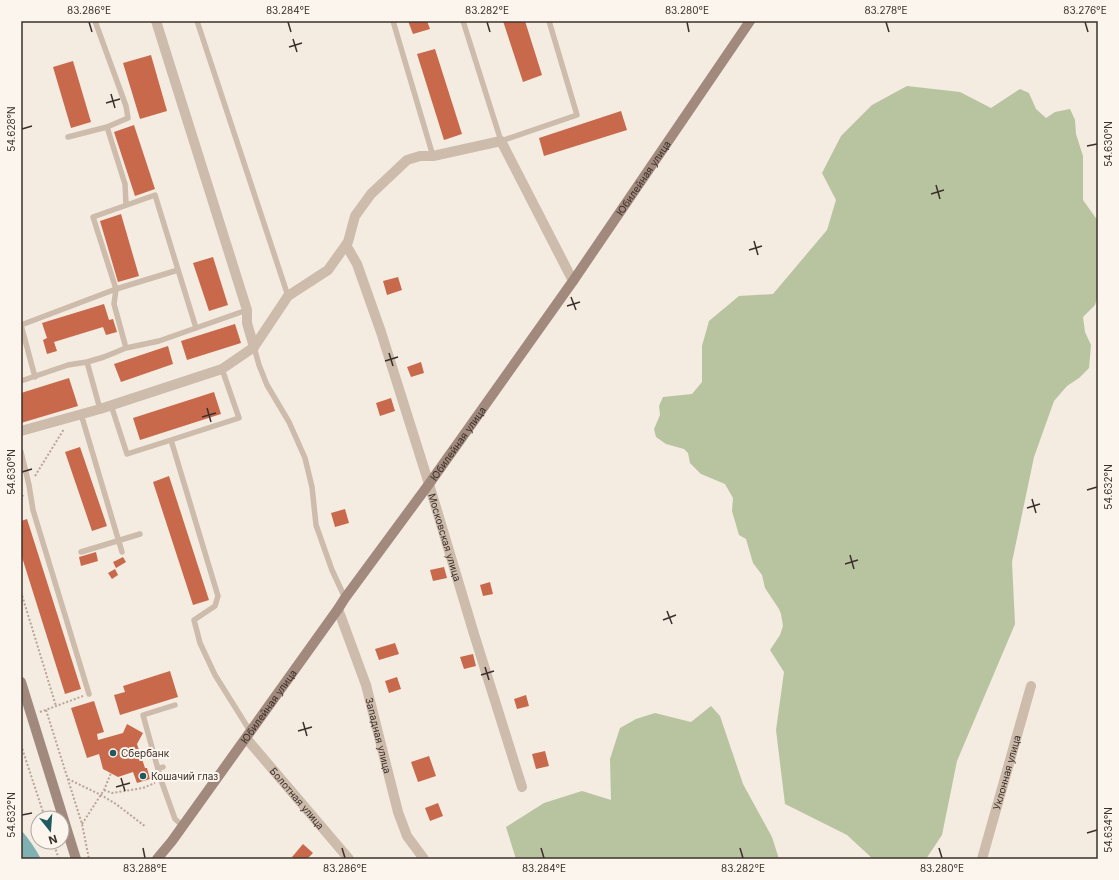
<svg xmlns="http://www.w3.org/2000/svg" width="1119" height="880" font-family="Inter,sans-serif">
  <rect width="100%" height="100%" fill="#f4ebe1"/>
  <path fill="#b8c4a0" d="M907 86 960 92 991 108 1020 89 1029 93 1036 109 1046 118 1055 112 1070 109 1075 120 1076 134 1083 156V200L1098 221V295L1095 305 1083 317 1085 332 1091 345 1089 368 1079 378 1067 386 1054 401 1034 457 1012 562 1015 624 957 761 942 835 926 859H873L847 835 785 804 776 730 784 672 770 650 780 635 783 626 781 614 779 609 765 588 762 575 753 563 746 539 739 535 732 511 733 498 725 484 701 474 690 463 688 453 684 449 666 444 656 437 654 429 660 415 659 406 663 397 692 394 702 382V346L709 321 739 296 773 294 827 230 836 200 822 173 841 136 872 105Z
    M711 706 720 716 743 784 772 837 779 859H516L506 827 544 803 582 791 611 800 610 759 620 728 636 719 655 713 691 722Z"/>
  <path fill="#7fb0b2" d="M21 830C29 839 35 848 41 859H21Z"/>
  <path fill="#c8694b" d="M408 21H427L430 29 413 34Z
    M503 21H525L542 75 523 82Z
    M435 49 462 134 444 140 417 54Z
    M151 55 167 111 140 119 123 63Z
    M73 61 91 122 71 128 53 67Z
    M621 111 627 130 544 156 539 138Z
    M134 125 155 189 135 196 114 132Z
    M121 214 139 276 118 282 100 221Z
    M213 257 228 305 209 311 193 263Z
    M398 277 402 290 387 295 383 281Z
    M104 304 109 320 113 319 117 332 106 335 103 327 54 342 57 351 47 354 43 340 47 338 42 323Z
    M235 324 241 343 187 360 181 341Z
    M168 346 173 364 121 382 114 364Z
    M421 362 424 373 411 377 407 367Z
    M69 378 78 406 21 423V393Z
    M214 392 221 414 140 440 133 418Z
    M391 398 395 411 380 416 376 403Z
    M80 447 107 526 92 531 65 452Z
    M169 476 209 600 193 605 153 482Z
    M345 509 349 523 335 527 331 513Z
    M27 519 81 689 65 694 21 554V521Z
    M96 552 98 561 81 566 79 557Z
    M123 557 126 562 116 568 113 562Z
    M444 567 447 578 433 581 430 570Z
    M115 569 118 575 112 579 108 573Z
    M490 582 493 594 483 596 480 585Z
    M395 643 399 654 379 660 375 649Z
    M473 654 476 666 464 669 460 657Z
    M170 671 178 697 120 715 114 695 125 692 123 686Z
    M397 677 401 689 389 693 385 681Z
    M526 695 529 706 517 709 514 699Z
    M94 701 104 732 97 734 98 740 123 733 127 724 143 733 137 744 145 768H147L150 779 137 783 133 772 118 777 103 769 99 754 87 758 71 708Z
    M545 751 549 766 536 769 532 754Z
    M429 756 436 776 418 782 411 762Z
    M438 803 443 816 430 821 425 808Z
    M303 844 313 853 307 859H294L292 857Z"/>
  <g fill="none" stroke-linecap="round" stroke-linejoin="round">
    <path stroke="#b9a596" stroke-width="2" stroke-dasharray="2 2" stroke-linecap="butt" d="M35 476 64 429
      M21 500 23 495
      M21 592 56 706
      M46 710 82 824 89 859
      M40 712 83 696
      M21 745 45 818
      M68 779 101 795 116 804 146 827
      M104 790 112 793 143 788 155 783
      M82 824 104 790 111 773
      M53 842 59 859"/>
    <path stroke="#cdbbac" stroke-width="5.5" d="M197 21 288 296
      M393 21 433 156
      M463 21 501 141 577 115 549 21
      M107 127 125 184 126 205
      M68 137 107 127 128 118 126 106 95 21
      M254 347 259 365 267 385 289 422 305 458 312 487 316 525 332 570 345 598
      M126 348 114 304 116 289 93 217 155 195 196 328
      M35 377 21 325 116 289 178 270
      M21 381 68 365 87 362
      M111 405 127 454 171 440 218 596 215 606 194 620 200 643 215 675 250 731
      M100 409 87 362 104 357 126 348 159 341 247 310
      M81 414 122 552
      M171 440 239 418 222 369
      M21 452 29 485 33 510 89 694
      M81 552 140 534
      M175 705 143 715 161 780 175 819 183 826
      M158 769 163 767"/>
    <g stroke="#cdbbac" stroke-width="10">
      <path d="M156 21 247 310V323L254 347"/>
      <path id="s1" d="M346 245 357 264 381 332 429 484 474 634 522 787"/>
      <path d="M21 431 100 409 222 369 254 347 288 296 328 270 348 242 355 216 371 194 407 160 420 156H433L501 141 573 281"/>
      <path id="s2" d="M338 609 366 685 398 812 407 836 424 859"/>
      <path id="s3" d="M246 738 349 859"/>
      <path id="s4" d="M982 859 1031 686"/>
    </g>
    <g stroke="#a18a7d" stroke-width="10">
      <path d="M21 682 76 859"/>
      <path id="s5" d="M157 859 172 841 338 609 345 598 429 484 573 281 750 21"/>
    </g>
  </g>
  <path fill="none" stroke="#3b302b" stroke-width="1.5" d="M89 22 92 32M288 22 291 32M487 22 490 32M687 22 689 32M886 22 889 32M1085 22 1088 32M293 39 297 52M289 47 302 43M111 94 115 108M106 103 120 99M22 129 32 126M1087 146 1097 144M936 185 940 199M931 194 944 190M754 241 758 255M749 250 762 246M571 297 576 310M567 306 580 302M389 353 393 366M385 361 398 357M207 408 211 422M202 417 216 413M22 472 32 469M1087 490 1097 487M1032 499 1036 513M1027 508 1040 504M850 555 854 569M845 564 858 560M667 611 672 624M663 620 676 615M485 667 489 680M481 675 494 671M303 722 307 736M298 731 312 727M121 778 125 791M116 787 130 783M22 815 32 813M1087 833 1097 830M143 848 145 858M342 848 345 858M541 848 544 858M740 848 743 858M939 848 942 858"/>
  <g fill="#1f5a5e" stroke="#fbf5ee" stroke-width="1.5">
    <circle cx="113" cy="753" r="4"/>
    <circle cx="143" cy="776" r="4"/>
  </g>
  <g text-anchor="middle" stroke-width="4" stroke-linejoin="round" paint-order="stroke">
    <g font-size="10" fill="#3b302b" stroke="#fbf5ee">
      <text dy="4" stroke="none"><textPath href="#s5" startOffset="837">Юбилейная улица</textPath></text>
      <text dy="4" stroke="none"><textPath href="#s5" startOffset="513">Юбилейная улица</textPath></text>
      <text dy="4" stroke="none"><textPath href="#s1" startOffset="309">Московская улица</textPath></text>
      <text dy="4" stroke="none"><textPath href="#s5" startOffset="189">Юбилейная улица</textPath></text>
      <text dy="4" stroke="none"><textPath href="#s2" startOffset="133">Западная улица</textPath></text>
      <text dy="4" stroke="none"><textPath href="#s4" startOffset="90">Уклонная улица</textPath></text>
      <text dy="4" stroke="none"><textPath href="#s3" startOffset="79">Болотная улица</textPath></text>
    </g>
    <g font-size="10" fill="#3b302b" stroke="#fbf5ee" text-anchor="start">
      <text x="121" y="757">Сбербанк</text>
      <text x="151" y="780">Кошачий глаз</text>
    </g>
  </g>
  <rect width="1119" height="880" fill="none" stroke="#fbf5ee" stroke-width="44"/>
  <g transform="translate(50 830) rotate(163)"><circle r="19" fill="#fbf5ee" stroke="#aea6a0"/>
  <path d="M0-3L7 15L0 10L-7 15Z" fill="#1f5a5e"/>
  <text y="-6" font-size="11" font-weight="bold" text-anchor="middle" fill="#3b302b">N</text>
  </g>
  <rect x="22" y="22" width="1075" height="836" fill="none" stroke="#3b302b" stroke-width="1.5"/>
  <g font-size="10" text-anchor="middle" fill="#3b302b">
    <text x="89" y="14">83.286°E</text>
    <text x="288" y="14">83.284°E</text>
    <text x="487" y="14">83.282°E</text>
    <text x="687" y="14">83.280°E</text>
    <text x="886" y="14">83.278°E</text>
    <text x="1085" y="14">83.276°E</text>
    <text transform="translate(11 129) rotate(-90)" y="4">54.628°N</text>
    <text transform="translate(1108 144) rotate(-90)" y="4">54.630°N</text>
    <text transform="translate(11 472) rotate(-90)" y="4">54.630°N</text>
    <text transform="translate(1108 487) rotate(-90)" y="4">54.632°N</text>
    <text transform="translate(11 815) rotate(-90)" y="4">54.632°N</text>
    <text transform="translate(1108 830) rotate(-90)" y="4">54.634°N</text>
    <text x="145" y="872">83.288°E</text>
    <text x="345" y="872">83.286°E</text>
    <text x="544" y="872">83.284°E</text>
    <text x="743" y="872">83.282°E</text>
    <text x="942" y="872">83.280°E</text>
  </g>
</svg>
